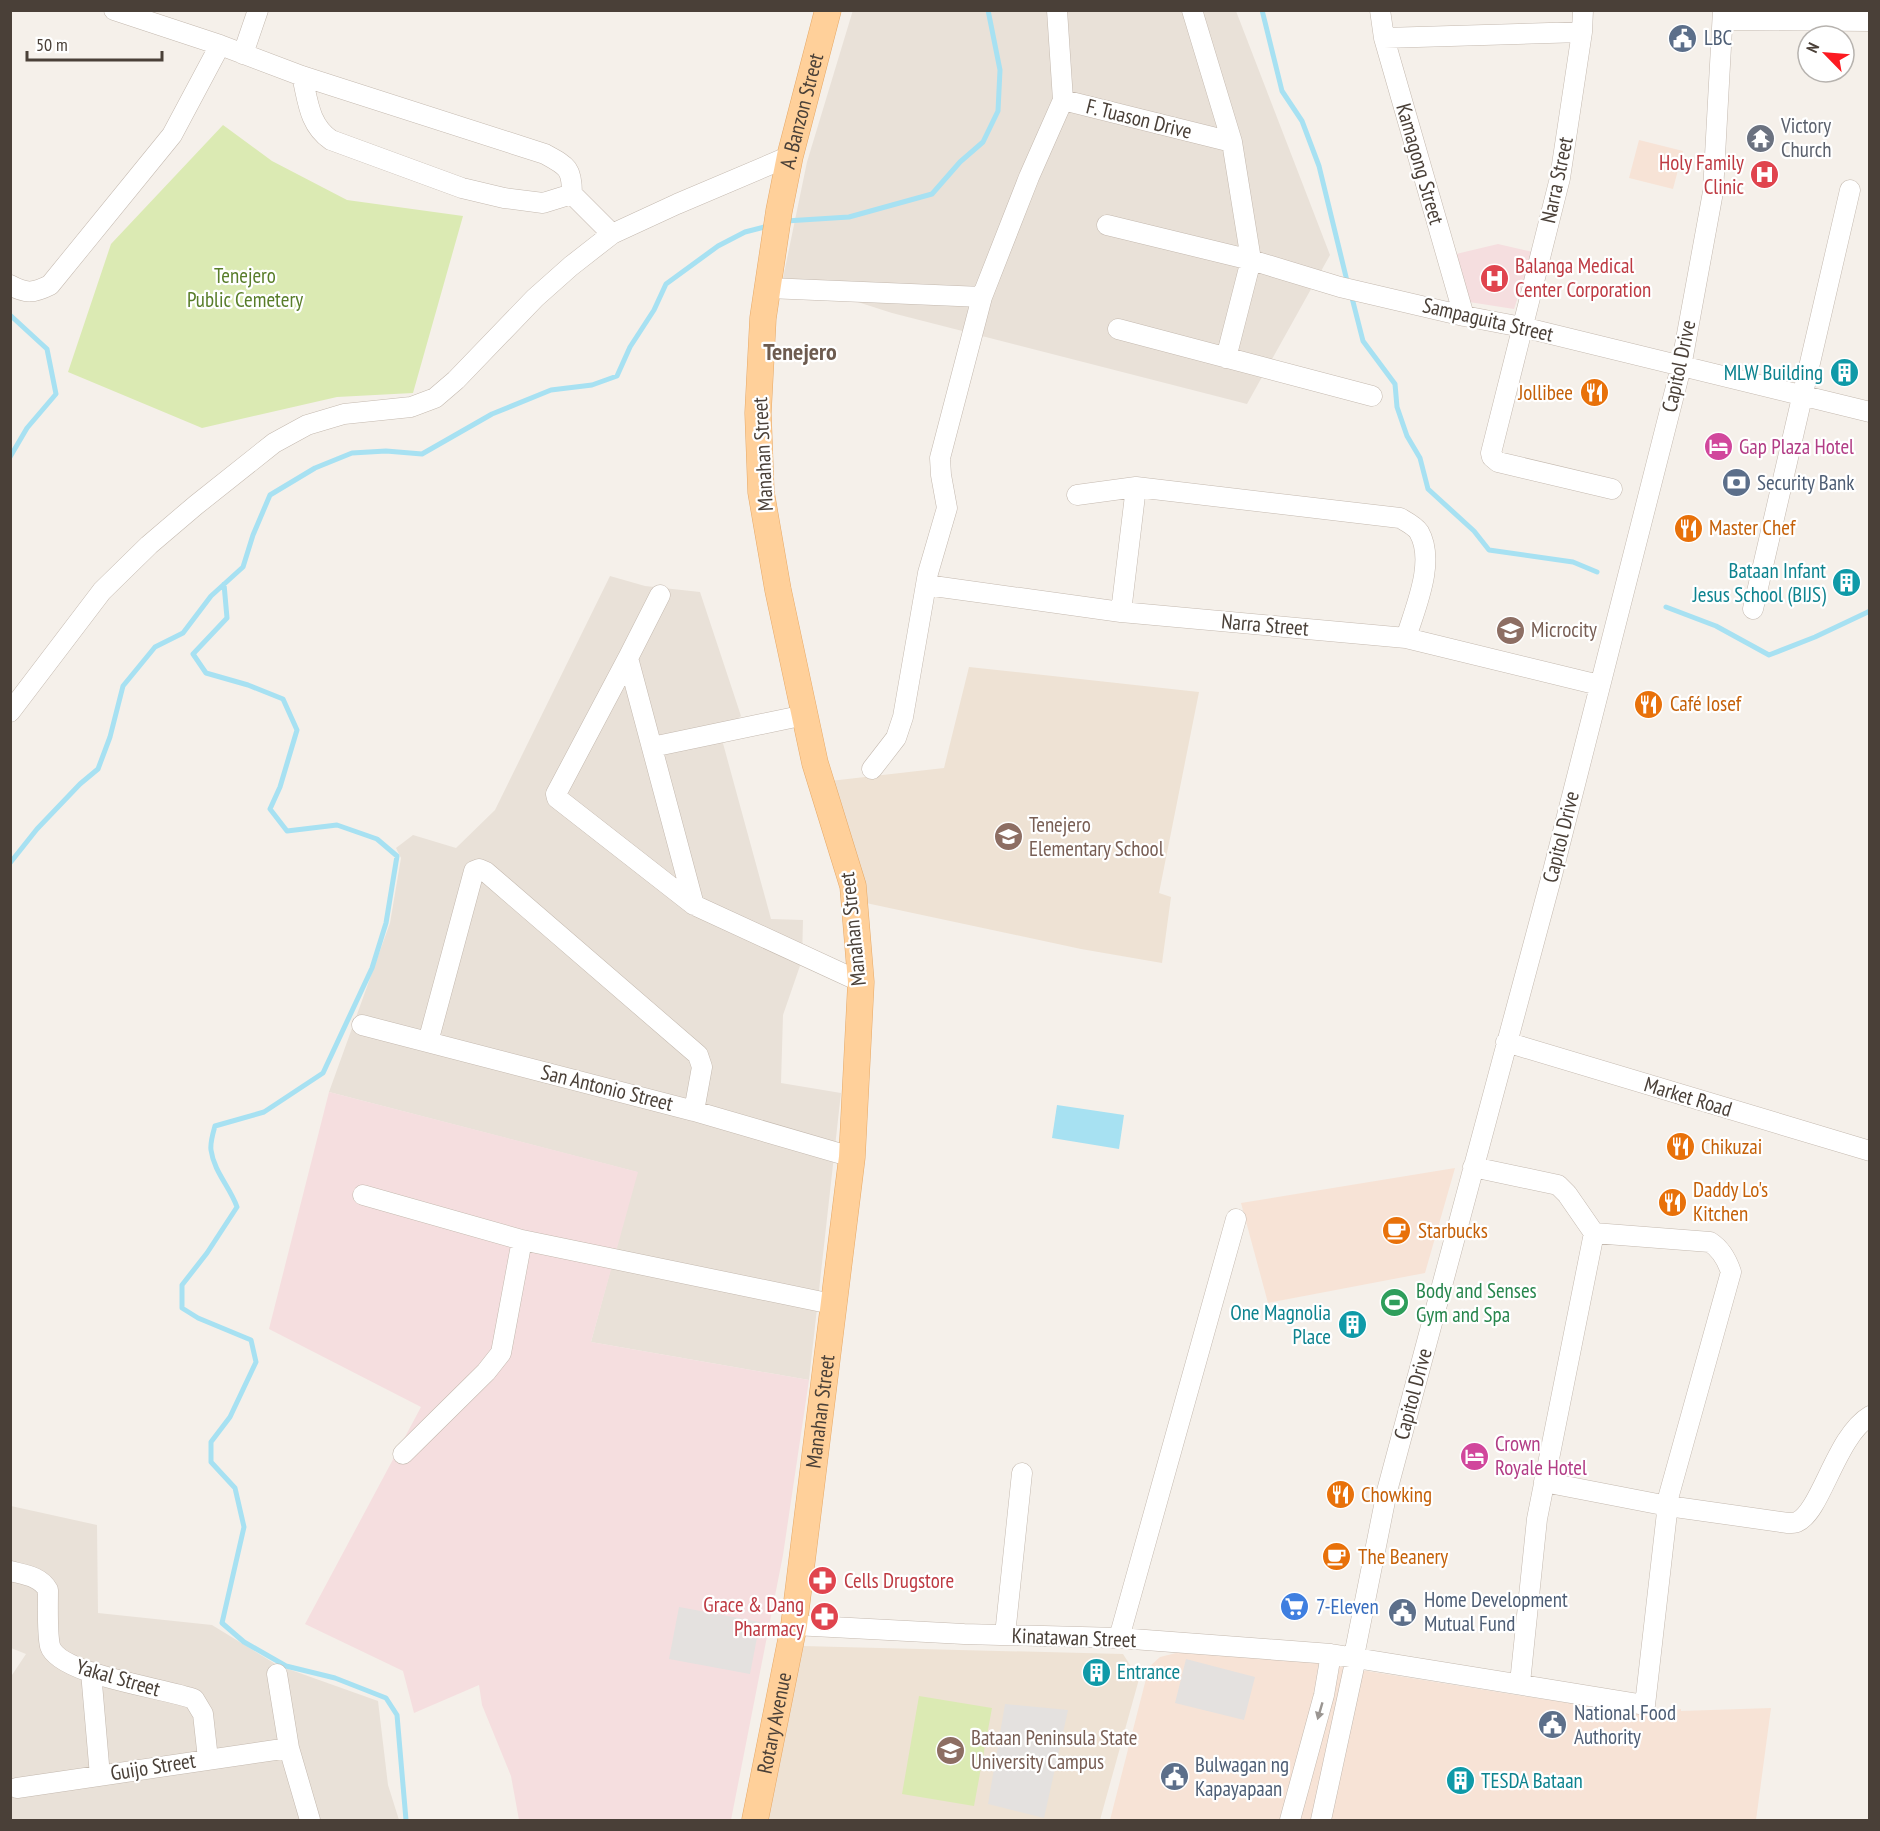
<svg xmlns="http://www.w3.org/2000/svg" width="1880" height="1831" font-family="'PT Sans Narrow',sans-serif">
  <rect width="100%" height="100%" fill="#f5f0ea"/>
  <path fill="#e9e1d8" d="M853 10 1236 11 1330 255 1247 404 892 313 783 278 807 162Z
    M610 576 645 586 700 592 741 716 721 736 771 919 803 920 802 960 783 1015 781 1083 841 1093 809 1380 591 1342 637 1172 329 1092 390 923 401 858 396 848 413 835 456 848 495 810Z
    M11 1506 97 1525 98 1613 212 1625 277 1665 378 1701 388 1785 399 1820H11L10 1678 26 1654 11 1648Z"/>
  <path fill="#f7e3d6" d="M1639 140 1683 151 1673 189 1629 178Z
    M1455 1168 1425 1273 1268 1303 1241 1203Z
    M1203 1651 1286 1658 1542 1699 1636 1712 1668 1711 1681 1709V1711L1771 1708 1756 1820H1110L1149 1667 1160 1657 1176 1653Z"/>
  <path fill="#eee2d4" d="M969 667 1199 692 1159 893 1171 897 1162 963 1081 949 866 903 830 781 944 768Z
    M802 1646 1123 1654 1139 1679 1100 1820H766Z"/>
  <path fill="#f5dedf" d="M1498 244 1533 252 1514 309 1469 302 1456 254Z
    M329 1092 638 1172 591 1342 809 1380 783 1555 731 1820H519L511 1776 482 1705 479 1685 414 1713 403 1671 305 1624 421 1407 269 1329Z"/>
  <path fill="#dbeab3" d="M223 125 272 161 347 200 463 216 413 393 337 397 202 428 68 372 111 244Z
    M919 1696 992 1708 974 1806 902 1794Z"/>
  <path fill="#e4e1df" d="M679 1607 760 1622 750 1674 669 1659Z
    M1186 1659 1255 1677 1244 1720 1175 1703Z
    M1005 1704 1068 1710 1044 1818 988 1804Z"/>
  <path fill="#a7e1f2" d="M1057 1105 1124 1115 1119 1149 1052 1138Z"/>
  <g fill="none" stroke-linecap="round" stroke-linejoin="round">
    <path stroke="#a7e1f2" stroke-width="5" d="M1262 10 1282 91 1302 121 1319 166 1348 285
      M786 221 849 217 932 194 960 162 983 142 998 111 1000 70 988 10
      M1351 294 1363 341 1395 384 1397 407 1407 436 1420 458 1428 489 1474 531 1489 550 1573 562 1597 572
      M10 315 47 349 56 394 27 428 10 457
      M224 584 227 618 193 654 206 673 248 685 283 699 297 730 280 787 270 809 287 831 337 825 377 839 397 856 386 923 372 968 323 1073 264 1112 215 1126C213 1133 210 1143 211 1150 214 1172 230 1187 237 1207L207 1253 182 1285V1308L198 1318 251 1340 256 1362 230 1417 211 1442V1462L235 1488 244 1527 222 1623 244 1642 286 1666 335 1678 386 1698 397 1715 406 1820
      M1666 607 1716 626 1769 655 1815 637 1870 611
      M10 863 37 829 80 784 98 769 110 737 123 686 155 647 183 633 211 596 243 567 253 535 270 495 315 468 352 453 386 451 422 454 492 414 551 390 592 385 617 376 630 347 654 310 666 284 718 246 745 232 768 226"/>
    <defs>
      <path id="minor" d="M1192 10 1232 142 1251 260 1226 358
        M1380 10 1384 38 1464 316
        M1583 10 1582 32 1560 178 1491 453 1492 457 1498 462 1612 489
        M1724 20 1870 21
        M1384 38 1582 32
        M220 45 302 76 545 154C567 166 572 168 572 194L612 234
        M243 54 258 10
        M302 76C308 101 309 125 331 140L462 188 504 198 543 203 572 194
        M1063 100 1232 142
        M1107 225 1251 260 1340 287 1464 316 1522 327 1870 412
        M10 285C26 294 34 293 50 285L172 135 220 45 114 10
        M768 288 982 297
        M1118 329 1372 396
        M1077 495 1136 487
        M926 585 1121 612 1406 638 1599 685
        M1753 609 1850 190
        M1121 612 1136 487 1400 518C1407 522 1415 526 1419 532 1436 562 1415 608 1406 638
        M628 658 660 595
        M10 712 102 591 149 545 196 505 274 443 307 425 344 414 411 407 435 398 456 380 535 298 571 266 612 234 677 204 790 156
        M652 747 805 715
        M872 769 896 738 903 717 928 573 947 508 941 475 940 458 982 297 1029 177 1063 100 1057 10
        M694 905 557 798 556 794 628 658 694 905 861 982
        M362 1025 694 1111 852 1157
        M428 1042 474 871 479 869 486 872 698 1055 702 1067 694 1111
        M1506 1042 1870 1151
        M1473 1167 1558 1185 1567 1194 1594 1233 1537 1519 1520 1683
        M363 1195 522 1240
        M403 1454 486 1372 501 1353 522 1240 832 1304
        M1544 1482 1668 1506 1788 1523C1791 1523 1794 1523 1797 1522 1821 1512 1836 1436 1870 1416
        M10 1571C25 1575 40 1576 48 1590 48 1605 47 1633 50 1646 59 1675 165 1688 194 1699L203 1714 208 1759
        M794 1625 964 1634 1119 1638 1331 1654 1645 1705 1669 1495 1731 1272C1727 1260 1721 1249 1710 1242L1594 1233
        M1005 1635 1022 1473
        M1119 1638 1236 1219
        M91 1672 100 1776
        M277 1674 289 1748 310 1820
        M17 1788 289 1748
        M1290 1820 1324 1695 1331 1654
        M1321 1820 1354 1667V1656L1387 1491 1552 875 1681 367 1713 192 1723 10"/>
      <g id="major">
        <path id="s1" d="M755 1820 794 1625 852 1157 861 982 853 886 815 763 778 590 761 492 758 413 763 318 779 211 790 156 828 10"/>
      </g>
    </defs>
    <use href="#minor" stroke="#c4b9af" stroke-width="21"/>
    <use href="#major" stroke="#e6a968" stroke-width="27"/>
    <use href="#minor" stroke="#fff" stroke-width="20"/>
    <use href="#major" stroke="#ffd09a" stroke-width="26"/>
  </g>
  <defs><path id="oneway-solid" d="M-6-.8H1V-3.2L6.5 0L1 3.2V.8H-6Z" transform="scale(1.5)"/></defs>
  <use fill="#9b9692" href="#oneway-solid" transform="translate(1320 1711) rotate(106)"/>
  <defs>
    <symbol id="civic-disc" viewBox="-11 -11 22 22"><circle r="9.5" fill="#5c6f8a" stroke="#fff"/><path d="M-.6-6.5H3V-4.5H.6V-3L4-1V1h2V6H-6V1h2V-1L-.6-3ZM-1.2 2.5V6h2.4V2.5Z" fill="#fff"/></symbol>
    <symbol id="temple-disc" viewBox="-11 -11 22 22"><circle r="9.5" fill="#6b7280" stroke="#fff"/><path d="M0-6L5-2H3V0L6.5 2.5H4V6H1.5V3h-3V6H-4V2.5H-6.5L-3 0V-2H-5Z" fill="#fff"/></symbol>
    <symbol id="hospital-disc" viewBox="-11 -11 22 22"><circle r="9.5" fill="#e0444e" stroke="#fff"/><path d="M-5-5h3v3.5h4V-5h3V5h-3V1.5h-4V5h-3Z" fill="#fff"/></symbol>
    <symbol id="building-disc" viewBox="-11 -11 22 22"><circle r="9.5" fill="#0f9aa8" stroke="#fff"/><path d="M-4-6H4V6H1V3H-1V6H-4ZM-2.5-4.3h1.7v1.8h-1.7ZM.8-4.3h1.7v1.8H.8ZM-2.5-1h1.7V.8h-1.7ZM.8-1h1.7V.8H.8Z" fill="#fff"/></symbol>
    <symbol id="restaurant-disc" viewBox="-11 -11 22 22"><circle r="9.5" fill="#e8710a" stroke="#fff"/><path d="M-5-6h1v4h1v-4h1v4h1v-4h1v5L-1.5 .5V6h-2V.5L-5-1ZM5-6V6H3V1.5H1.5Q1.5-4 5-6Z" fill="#fff"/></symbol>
    <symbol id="hotel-disc" viewBox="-11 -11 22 22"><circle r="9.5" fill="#d1479c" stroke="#fff"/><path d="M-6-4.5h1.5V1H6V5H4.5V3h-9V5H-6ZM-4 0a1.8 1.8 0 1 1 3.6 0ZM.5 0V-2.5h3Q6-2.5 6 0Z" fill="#fff"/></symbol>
    <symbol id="bank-disc" viewBox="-11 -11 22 22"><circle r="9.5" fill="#5c6f8a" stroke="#fff"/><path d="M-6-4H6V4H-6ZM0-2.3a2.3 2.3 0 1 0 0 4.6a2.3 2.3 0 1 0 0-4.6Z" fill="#fff"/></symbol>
    <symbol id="school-disc" viewBox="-11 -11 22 22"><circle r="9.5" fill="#8d6e63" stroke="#fff"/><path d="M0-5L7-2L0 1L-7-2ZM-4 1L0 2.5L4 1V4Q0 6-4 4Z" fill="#fff"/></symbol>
    <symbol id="cafe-disc" viewBox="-11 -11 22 22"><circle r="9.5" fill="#e8710a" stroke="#fff"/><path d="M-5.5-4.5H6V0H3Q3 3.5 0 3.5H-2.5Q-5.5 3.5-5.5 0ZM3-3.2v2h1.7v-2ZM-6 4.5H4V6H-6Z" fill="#fff"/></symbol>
    <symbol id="stadium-disc" viewBox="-11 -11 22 22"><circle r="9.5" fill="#2e9e5b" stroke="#fff"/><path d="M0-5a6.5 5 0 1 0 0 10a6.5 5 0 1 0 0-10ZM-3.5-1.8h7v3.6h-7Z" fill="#fff"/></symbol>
    <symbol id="pharmacy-disc" viewBox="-11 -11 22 22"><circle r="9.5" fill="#e0444e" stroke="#fff"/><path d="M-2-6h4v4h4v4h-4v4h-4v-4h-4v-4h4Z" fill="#fff"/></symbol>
    <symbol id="supermarket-disc" viewBox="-11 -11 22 22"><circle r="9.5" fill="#3f7fe0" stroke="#fff"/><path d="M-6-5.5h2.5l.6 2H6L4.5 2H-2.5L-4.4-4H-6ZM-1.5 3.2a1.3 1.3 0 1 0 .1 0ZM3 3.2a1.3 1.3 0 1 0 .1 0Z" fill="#fff"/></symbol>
    <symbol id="university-disc" viewBox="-11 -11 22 22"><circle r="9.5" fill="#8d6e63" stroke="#fff"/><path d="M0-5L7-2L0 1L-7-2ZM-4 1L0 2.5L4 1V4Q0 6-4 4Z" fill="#fff"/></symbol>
  </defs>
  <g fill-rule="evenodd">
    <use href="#civic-disc" x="1666" y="22" width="33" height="33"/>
    <use href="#temple-disc" x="1744" y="122" width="33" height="33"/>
    <use href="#hospital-disc" x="1748" y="158" width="33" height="33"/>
    <use href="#hospital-disc" x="1478" y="262" width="33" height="33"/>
    <use href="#building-disc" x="1828" y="356" width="33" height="33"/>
    <use href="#restaurant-disc" x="1578" y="376" width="33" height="33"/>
    <use href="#hotel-disc" x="1702" y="430" width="33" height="33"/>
    <use href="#bank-disc" x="1720" y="466" width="33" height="33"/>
    <use href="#restaurant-disc" x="1672" y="512" width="33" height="33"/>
    <use href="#building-disc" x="1830" y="566" width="33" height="33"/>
    <use href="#school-disc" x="1494" y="614" width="33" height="33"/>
    <use href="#restaurant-disc" x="1632" y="688" width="33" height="33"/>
    <use href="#school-disc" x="992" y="820" width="33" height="33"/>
    <use href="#restaurant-disc" x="1664" y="1130" width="33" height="33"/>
    <use href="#restaurant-disc" x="1656" y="1186" width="33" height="33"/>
    <use href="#cafe-disc" x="1380" y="1214" width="33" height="33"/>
    <use href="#stadium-disc" x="1378" y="1286" width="33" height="33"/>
    <use href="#building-disc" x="1336" y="1308" width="33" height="33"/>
    <use href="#hotel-disc" x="1458" y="1440" width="33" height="33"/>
    <use href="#restaurant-disc" x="1324" y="1478" width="33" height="33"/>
    <use href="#cafe-disc" x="1320" y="1540" width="33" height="33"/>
    <use href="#pharmacy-disc" x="806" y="1564" width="33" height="33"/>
    <use href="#supermarket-disc" x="1278" y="1590" width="33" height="33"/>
    <use href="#civic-disc" x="1386" y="1596" width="33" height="33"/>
    <use href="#pharmacy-disc" x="808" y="1600" width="33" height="33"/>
    <use href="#building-disc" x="1080" y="1656" width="33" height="33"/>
    <use href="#civic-disc" x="1536" y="1708" width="33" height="33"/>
    <use href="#university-disc" x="934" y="1734" width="33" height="33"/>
    <use href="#civic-disc" x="1158" y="1760" width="33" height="33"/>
    <use href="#building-disc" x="1444" y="1764" width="33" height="33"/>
  </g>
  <g text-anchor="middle" stroke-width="4.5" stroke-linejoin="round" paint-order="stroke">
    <g font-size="21" fill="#4e5e75" stroke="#fff" text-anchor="start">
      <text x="1704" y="45">LBC</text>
      <text x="1757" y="490">Security Bank</text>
      <text x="1424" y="1607">Home Development<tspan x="1424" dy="24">Mutual Fund</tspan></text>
      <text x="1574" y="1720">National Food<tspan x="1574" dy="24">Authority</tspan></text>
      <text x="1195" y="1772">Bulwagan ng<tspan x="1195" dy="24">Kapayapaan</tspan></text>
    </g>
    <g font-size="21" fill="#4a4038" stroke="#fff">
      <text dy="7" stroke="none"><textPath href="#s1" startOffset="1732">A. Banzon Street</textPath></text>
      <text transform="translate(1139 119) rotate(14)" y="7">F. Tuason Drive</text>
      <text transform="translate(1420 164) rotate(74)" y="7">Kamagong Street</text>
      <text transform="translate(1557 180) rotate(-78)" y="7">Narra Street</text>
      <text transform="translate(1488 320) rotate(13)" y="7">Sampaguita Street</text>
      <text transform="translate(1679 366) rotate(-78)" y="7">Capitol Drive</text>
      <text transform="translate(763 454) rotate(-93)" y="7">Manahan Street</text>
      <text transform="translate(1265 625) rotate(5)" y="7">Narra Street</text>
      <text transform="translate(1561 837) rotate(-76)" y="7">Capitol Drive</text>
      <text transform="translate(853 929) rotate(-96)" y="7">Manahan Street</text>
      <text transform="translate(607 1088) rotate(14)" y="7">San Antonio Street</text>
      <text transform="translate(1688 1097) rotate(17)" y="7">Market Road</text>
      <text transform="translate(1413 1394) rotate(-75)" y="7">Capitol Drive</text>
      <text dy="7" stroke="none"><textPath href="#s1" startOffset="414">Manahan Street</textPath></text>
      <text transform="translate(1074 1638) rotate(2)" y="7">Kinatawan Street</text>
      <text transform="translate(118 1678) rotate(16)" y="7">Yakal Street</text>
      <text dy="7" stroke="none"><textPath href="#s1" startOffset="99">Rotary Avenue</textPath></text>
      <text transform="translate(153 1767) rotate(-9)" y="7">Guijo Street</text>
    </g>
    <g font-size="21" fill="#5b616d" stroke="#fff" text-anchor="start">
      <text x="1781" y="133">Victory<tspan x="1781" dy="24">Church</tspan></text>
    </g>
    <g font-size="21" fill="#be3a42" stroke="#fff" text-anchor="end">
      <text x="1744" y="170">Holy Family<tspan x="1744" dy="24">Clinic</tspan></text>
      <text x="1515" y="273" text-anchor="start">Balanga Medical<tspan x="1515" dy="24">Center Corporation</tspan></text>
      <text x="844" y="1588" text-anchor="start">Cells Drugstore</text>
      <text x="804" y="1612">Grace &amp; Dang<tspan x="804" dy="24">Pharmacy</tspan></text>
    </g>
    <g font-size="21" fill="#587d29" stroke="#fff">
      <text x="245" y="283">Tenejero<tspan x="245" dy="24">Public Cemetery</tspan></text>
    </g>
    <g font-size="21" fill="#0d838f" stroke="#fff" text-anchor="end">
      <text x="1823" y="380">MLW Building</text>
      <text x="1826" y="578">Bataan Infant<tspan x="1826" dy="24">Jesus School (BIJS)</tspan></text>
      <text x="1331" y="1320">One Magnolia<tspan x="1331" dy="24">Place</tspan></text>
      <text x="1117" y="1679" text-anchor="start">Entrance</text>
      <text x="1481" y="1788" text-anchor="start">TESDA Bataan</text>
    </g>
    <g font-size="21" fill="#c56008" stroke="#fff" text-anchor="start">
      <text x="1573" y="400" text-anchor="end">Jollibee</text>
      <text x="1709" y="535">Master Chef</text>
      <text x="1670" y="711">Café Iosef</text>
      <text x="1701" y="1154">Chikuzai</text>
      <text x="1693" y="1197">Daddy Lo's<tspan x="1693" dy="24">Kitchen</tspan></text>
      <text x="1418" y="1238">Starbucks</text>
      <text x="1361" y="1502">Chowking</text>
      <text x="1358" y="1564">The Beanery</text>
    </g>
    <g font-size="21" fill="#b23c85" stroke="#fff" text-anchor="start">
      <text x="1739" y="454">Gap Plaza Hotel</text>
      <text x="1495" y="1451">Crown<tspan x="1495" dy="24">Royale Hotel</tspan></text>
    </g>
    <g font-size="21" fill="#785e54" stroke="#fff" text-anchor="start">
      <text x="1531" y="637">Microcity</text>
      <text x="1029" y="832">Tenejero<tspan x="1029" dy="24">Elementary School</tspan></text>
      <text x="971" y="1745">Bataan Peninsula State<tspan x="971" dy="24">University Campus</tspan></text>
    </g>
    <g font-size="21" fill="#27864d" stroke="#fff" text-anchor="start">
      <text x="1416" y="1298">Body and Senses<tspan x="1416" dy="24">Gym and Spa</tspan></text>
    </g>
    <g font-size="21" fill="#366cbe" stroke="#fff" text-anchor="start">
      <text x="1316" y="1614">7-Eleven</text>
    </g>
    <g font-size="24" font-weight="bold" fill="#6d5b4f" stroke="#fff">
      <text x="800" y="360">Tenejero</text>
    </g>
  </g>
  <rect width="1880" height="1831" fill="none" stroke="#4a4038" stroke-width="24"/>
  <g transform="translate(1826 54) rotate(295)"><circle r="28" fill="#ffffff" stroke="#b7b3af" stroke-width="1.5"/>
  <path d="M0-4.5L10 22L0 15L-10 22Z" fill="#fc1a21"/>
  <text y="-9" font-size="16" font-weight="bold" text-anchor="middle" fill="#4a4038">N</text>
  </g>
  <path d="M27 51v9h135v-9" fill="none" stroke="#4a4038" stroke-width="3"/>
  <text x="36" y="51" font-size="18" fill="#4a4038" stroke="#ffffff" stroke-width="4.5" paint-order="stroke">50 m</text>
</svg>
